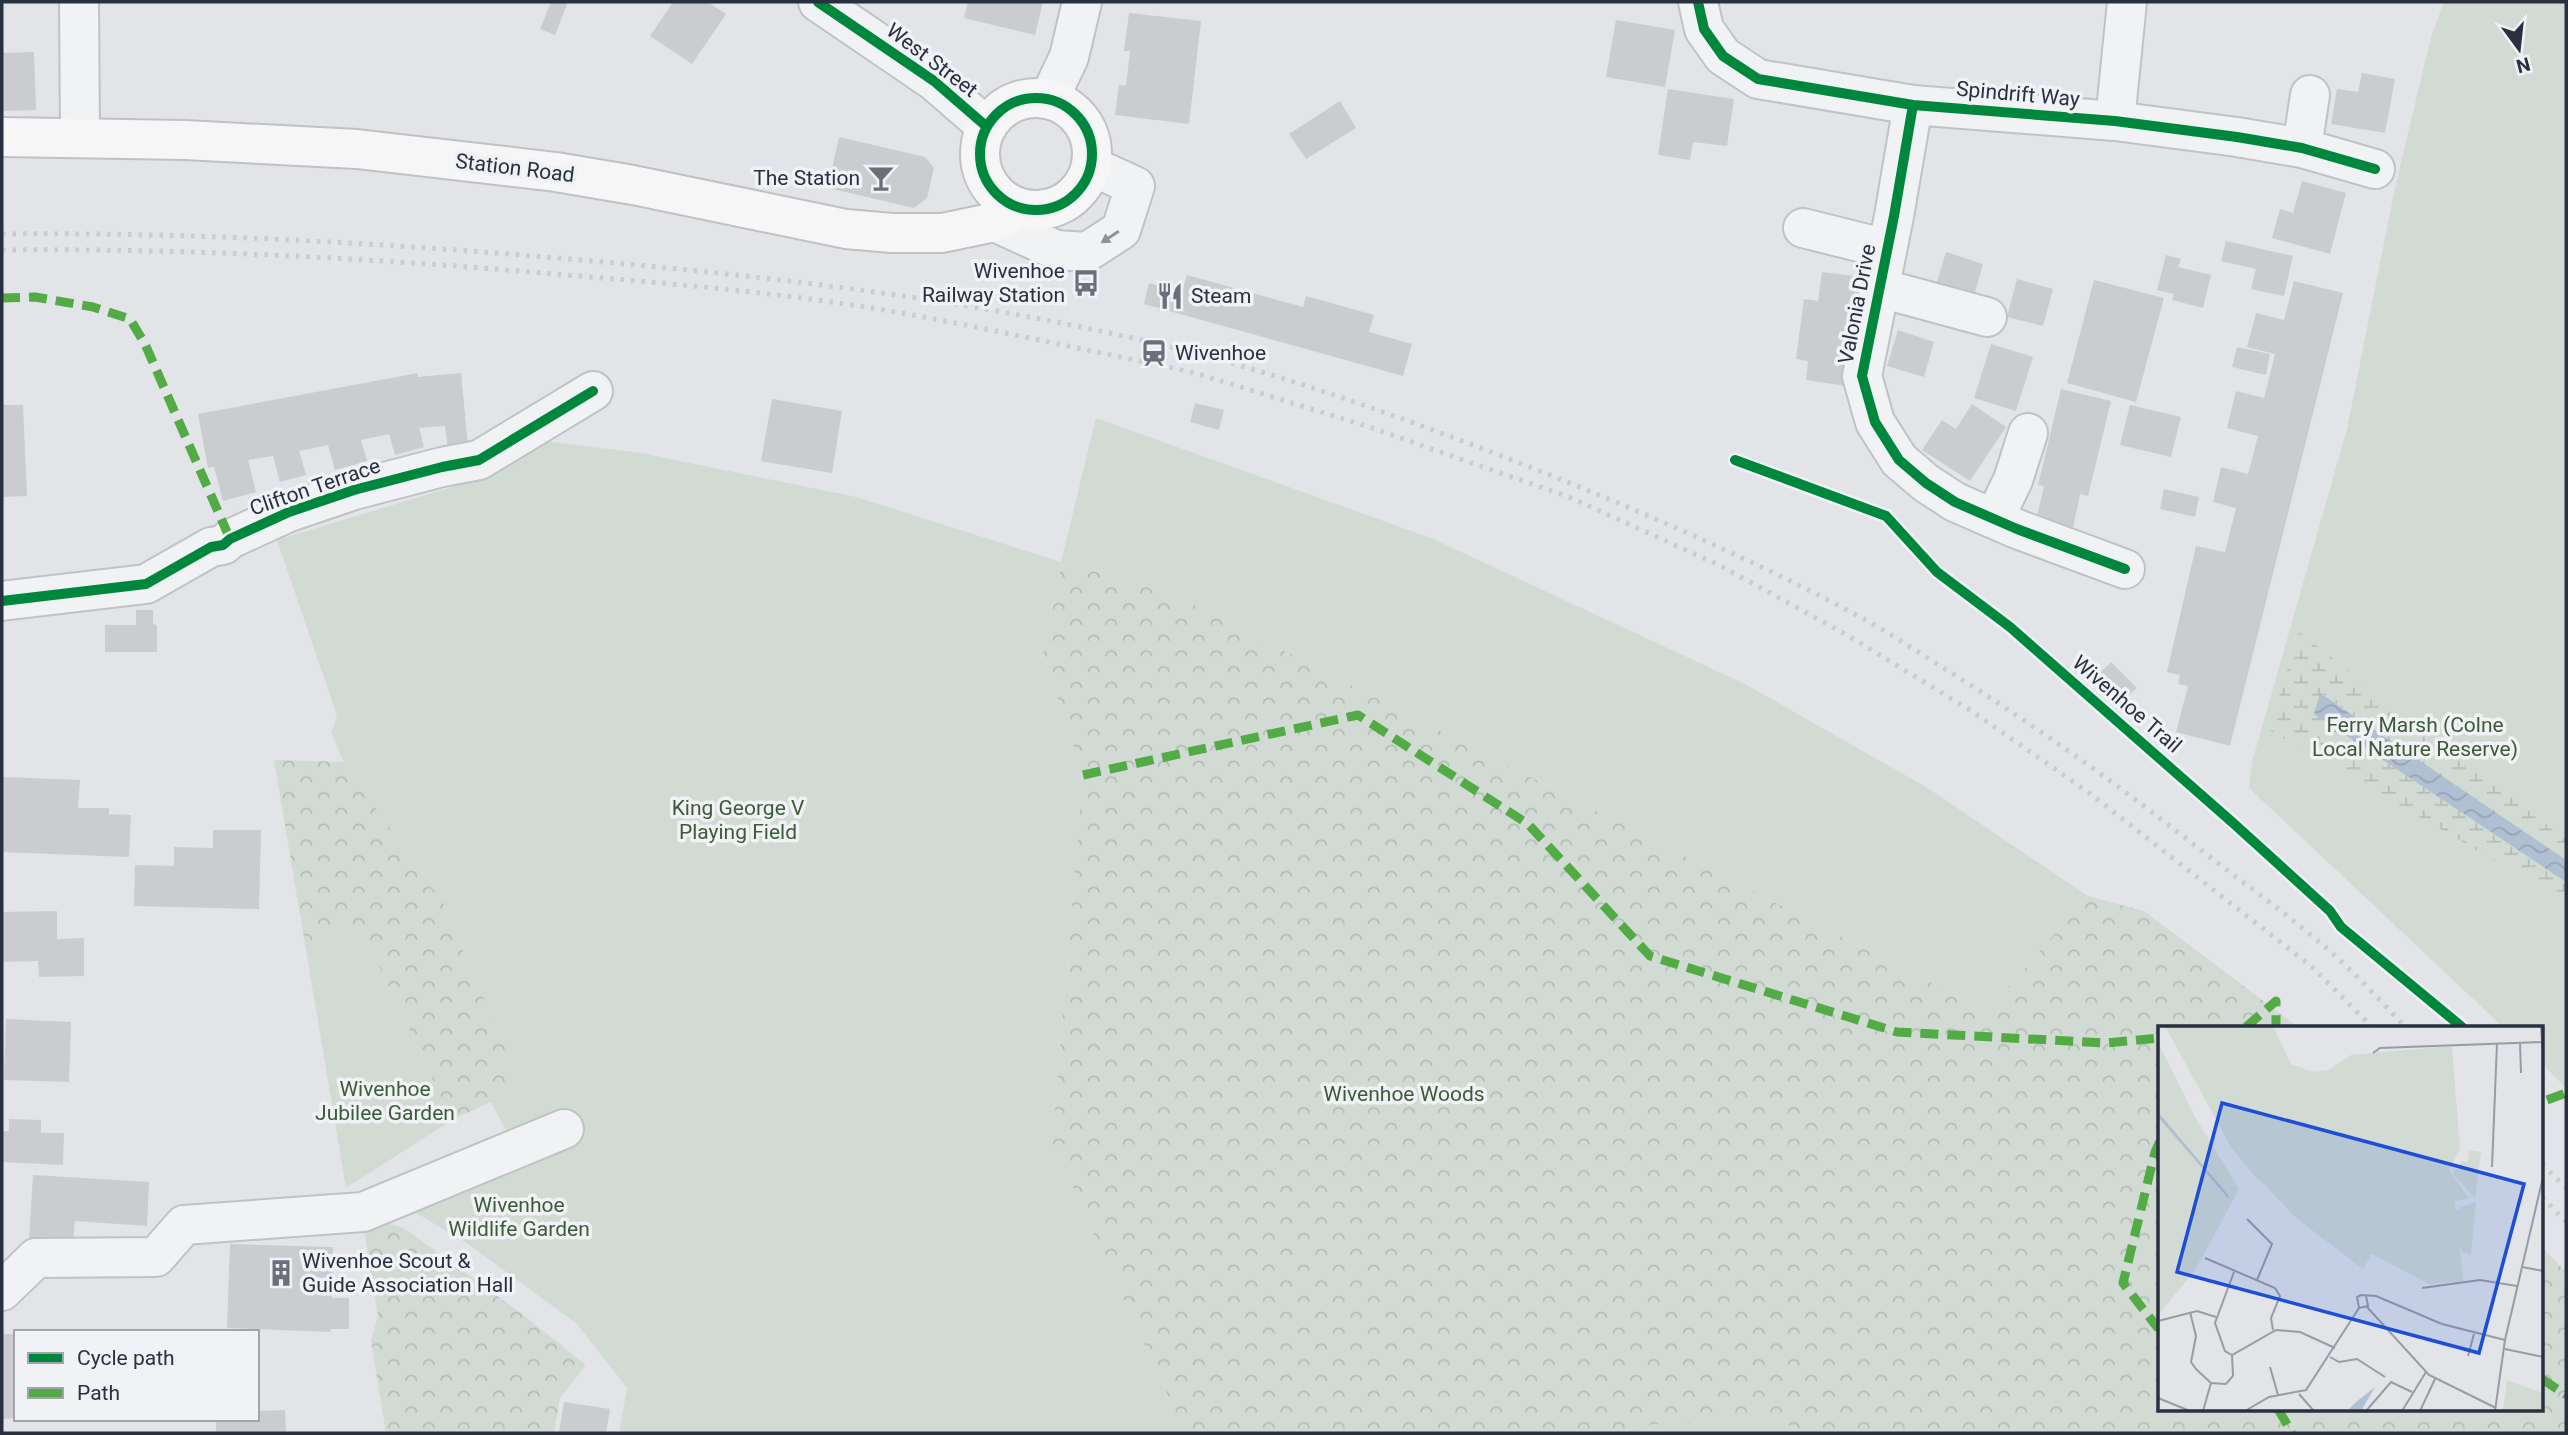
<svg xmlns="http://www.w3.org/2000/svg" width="2568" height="1435" font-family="Roboto,sans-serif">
  <defs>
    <pattern id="forest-crowns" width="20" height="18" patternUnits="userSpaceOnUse" patternTransform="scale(1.75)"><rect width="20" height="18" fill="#d2dbd3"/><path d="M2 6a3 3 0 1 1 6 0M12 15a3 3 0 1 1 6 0" fill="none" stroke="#b4bcb6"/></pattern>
    <pattern id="wetland-marsh" width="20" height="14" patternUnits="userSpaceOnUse" patternTransform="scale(1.75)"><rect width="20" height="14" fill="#d2dbd3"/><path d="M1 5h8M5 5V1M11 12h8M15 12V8" fill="none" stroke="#b4bcb6"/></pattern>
    <pattern id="water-waves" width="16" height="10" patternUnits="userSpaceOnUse" patternTransform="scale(1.75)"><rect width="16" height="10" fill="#b1bfd2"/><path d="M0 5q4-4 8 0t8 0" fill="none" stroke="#98a4b5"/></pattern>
  </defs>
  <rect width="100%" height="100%" fill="#e2e4e7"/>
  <path fill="#d2dbd3" d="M2444 2H2566V1088L2542 1064V1027H2503L2249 788 2252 762 2347 429 2395 188 2431 37Z
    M1096 418 1431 538 1747 685 1926 787 2088 896 1987 1011 1173 594 1062 562 1043 653 1083 775 1052 1142 1185 1433H619L627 1388 577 1324 468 1244 408 1208 518 1154 491 1102 331 733 337 716 277 540 492 475 544 441 641 453 856 497 1061 562Z
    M361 927 452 1120 346 1188 305 944Z
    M1780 1417 1797 1433H1616L1646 1425Z"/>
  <path fill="url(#forest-crowns)" d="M1062 562 1173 594 1987 1011 2088 896 2144 911 2298 1027H2160V1409H2542V1247L2566 1272V1433H1797L1780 1417 1646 1425 1616 1433H1185L1052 1142 1083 775 1043 653Z
    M274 760 345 762 417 869 444 904 473 975 509 1051V1066L505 1083 491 1102 452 1120 361 927 305 944Z
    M362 1217 404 1228 526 1317 586 1365 560 1398 554 1433H386L371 1341 378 1316Z"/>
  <path fill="url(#wetland-marsh)" d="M2299 632 2566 840V860L2321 693 2314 714 2566 882V902L2269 730Z"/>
  <path fill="url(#water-waves)" d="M2320 693 2566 860V882L2314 714Z"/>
  <path fill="#cbcccf" d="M551 2H568L555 35 540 29Z
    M673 2H708L726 14 692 64 650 36Z
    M968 2H1043L1035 35 964 18Z
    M1129 13 1201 21 1189 124 1115 115 1119 85 1126 86 1130 51H1124Z
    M1616 20 1675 30 1665 87 1606 77Z
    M34 52 36 110 2 111V53Z
    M2362 73 2395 79 2385 133 2331 124 2337 89 2358 92Z
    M1668 89 1734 99 1727 146 1693 142 1690 160 1658 155Z
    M1340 101 1356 128 1306 159 1289 134Z
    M839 137 925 157 934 168 927 198 914 208 828 188Z
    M2302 181 2346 193 2330 254 2272 238 2280 209 2293 213Z
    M2226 241 2293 256 2284 296 2251 289 2256 269 2221 261Z
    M1946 252 1983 264 1973 299 1935 288Z
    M2166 255 2181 259 2178 267 2211 275 2203 308 2172 300 2174 294 2157 290Z
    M1822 272 1861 277 1846 386 1806 380 1808 361 1796 359 1804 299 1818 301Z
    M1187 275 1303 307 1306 296 1374 315 1369 332 1412 344 1403 376 1144 304 1149 283 1182 292Z
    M2017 279 2053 289 2043 326 2007 317Z
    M2094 280 2164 298 2136 402 2067 383Z
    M2294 281 2343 293 2230 746 2176 732 2188 686 2178 684 2180 675 2167 672 2196 546 2225 552 2236 508 2213 502 2221 467 2248 474 2258 436 2227 428 2236 391 2264 398 2275 354 2247 347 2256 313 2284 320Z
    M1898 330 1934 342 1924 377 1887 366Z
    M1991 344 2033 357 2016 411 1974 398Z
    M2237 347 2270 354 2266 375 2232 367Z
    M418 373V377L461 373 468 447 448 448 445 426 428 427 419 428 424 447 395 455 389 434 361 440 367 461 335 470 328 445 299 451 306 475 280 482 273 456 248 460 256 492 223 501 214 467 208 468 198 414Z
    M2061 389 2111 401 2088 496 2080 494 2073 528 2036 520 2044 486 2038 485Z
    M772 399 842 411 832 473 761 461Z
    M1195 403 1224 410 1219 430 1190 422Z
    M1972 404 2006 427 1970 481 1922 450 1942 420 1956 429Z
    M2 405H23L27 496 2 497Z
    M2130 405 2181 417 2171 457 2120 445Z
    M2164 489 2199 497 2195 517 2160 509Z
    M136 610H153V624L157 625V652H105V625H136Z
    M2111 662 2137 688 2120 704 2095 678Z
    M2 777 80 780 78 808H109V814L131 815 129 857 2 852Z
    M213 830H261L259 909 134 906 135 865 174 866V847L213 848Z
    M57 911V939L84 938V976L39 977 38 961 2 962V912Z
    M6 1019 71 1022 69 1082 4 1080Z
    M9 1119 41 1120V1133H64L63 1165 2 1162V1131H9Z
    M33 1175 149 1182 147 1226 75 1221 73 1243 29 1240Z
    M230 1244 333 1247 332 1298H349V1329H331V1332L227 1328Z
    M2 1334H16V1418L2 1419Z
    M564 1402 610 1409 606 1433H559Z
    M285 1410 286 1433H216V1419H257V1411Z"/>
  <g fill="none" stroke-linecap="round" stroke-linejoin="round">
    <defs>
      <path id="minor" d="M79 2 80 137
        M818 2 934 81 987 127
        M1698 2 1704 29 1723 56 1758 79 1913 105 2115 121 2237 137 2302 148 2375 169
        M1049 99 1069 57 1082 2
        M1913 105 1894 216 1862 376 1875 422 1899 460 1926 483 1955 502 2017 529 2125 569
        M2115 121 2127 2
        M2302 148 2310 95
        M995 222 1056 250 1087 252 1121 230 1135 186 1091 166
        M1803 228 1887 249
        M1880 288 1987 317
        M1994 519 2013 480 2028 433
        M2 601 146 584 211 547 223 545 230 539 289 512 354 490 442 467 479 460 593 391
        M2 1291 36 1258 156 1257 184 1225 363 1212 564 1129"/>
      <path id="major" d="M980 154a56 56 0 1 1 112 0a56 56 0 1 1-112 0Z
        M2 137 185 140 357 149 556 172 633 185 846 229 892 233H942L995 222 1019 208"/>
    </defs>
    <use href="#minor" stroke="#c0c2c5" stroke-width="42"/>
    <use href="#major" stroke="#bfc1c5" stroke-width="42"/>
    <use href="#minor" stroke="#f1f2f4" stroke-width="38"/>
    <use href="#major" stroke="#f6f6f6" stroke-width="38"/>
    <path stroke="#cbcccf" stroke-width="5" stroke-dasharray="3.5 7" stroke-linecap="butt" d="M2 234C203 232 402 244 603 262 794 279 985 302 1171 347 1281 374 1389 413 1494 453 1620 502 1745 555 1864 619 1891 634 1916 651 1942 667 2027 720 2109 778 2188 840 2236 878 2287 913 2332 953 2358 976 2382 1003 2406 1027
      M2 250C194 248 386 259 578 276 674 284 770 292 865 307 965 323 1065 346 1165 366L1202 375 1366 426 1569 497 1721 566 1847 635 1970 710 2088 792 2311 966 2372 1027
      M2542 1164 2566 1188
      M2542 1197 2566 1222"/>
    <path stroke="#53ab46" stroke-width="9" stroke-dasharray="18 9" stroke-linecap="butt" d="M2 298 35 297 93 307 130 319 145 344 230 539
      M1083 775 1358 715 1528 824 1650 956 1897 1032 2106 1043 2160 1038
      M2246 1027 2276 1001V1027
      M2547 1100 2566 1093
      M2160 1141 2155 1152 2123 1283 2157 1327 2160 1328
      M2542 1379 2566 1395
      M2278 1409 2292 1433"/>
    <defs>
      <path id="cycleway" d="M818 2 934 81 987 127
        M1698 2 1704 29 1723 56 1758 79 1913 105 2115 121 2237 137 2302 148 2375 169
        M980 154a56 56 0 1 1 112 0a56 56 0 1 1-112 0Z
        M1913 105 1894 216 1862 376 1875 422 1899 460 1926 483 1955 502 2017 529 2125 569
        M1735 460 1886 516 1937 572 2010 627 2232 822 2330 911 2341 927 2462 1027
        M2 601 146 584 211 547 223 545 230 539 289 512 354 490 442 467 479 460 593 391"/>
    </defs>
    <use href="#cycleway" stroke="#f0f2f6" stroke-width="15"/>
    <use href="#cycleway" stroke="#00873e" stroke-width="10"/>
  </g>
  <defs><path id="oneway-solid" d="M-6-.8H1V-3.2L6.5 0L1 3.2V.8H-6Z" transform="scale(1.75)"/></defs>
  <use fill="#8d919a" href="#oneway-solid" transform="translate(1110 237) rotate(147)"/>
  <defs>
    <symbol id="bar-bare" viewBox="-9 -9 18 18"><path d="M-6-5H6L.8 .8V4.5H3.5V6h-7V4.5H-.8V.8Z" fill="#6a6f7a" stroke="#f0f2f6" stroke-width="2.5" paint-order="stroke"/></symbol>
    <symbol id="bus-bare" viewBox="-9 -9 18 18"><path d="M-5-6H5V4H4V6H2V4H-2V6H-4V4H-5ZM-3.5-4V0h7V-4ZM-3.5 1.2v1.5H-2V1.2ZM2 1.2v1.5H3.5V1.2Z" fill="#6a6f7a" stroke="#f0f2f6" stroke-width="2.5" paint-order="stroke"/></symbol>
    <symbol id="restaurant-bare" viewBox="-9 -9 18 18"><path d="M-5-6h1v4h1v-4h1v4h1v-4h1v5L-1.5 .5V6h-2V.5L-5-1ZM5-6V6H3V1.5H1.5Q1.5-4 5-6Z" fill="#6a6f7a" stroke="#f0f2f6" stroke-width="2.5" paint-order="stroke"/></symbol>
    <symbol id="station-bare" viewBox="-9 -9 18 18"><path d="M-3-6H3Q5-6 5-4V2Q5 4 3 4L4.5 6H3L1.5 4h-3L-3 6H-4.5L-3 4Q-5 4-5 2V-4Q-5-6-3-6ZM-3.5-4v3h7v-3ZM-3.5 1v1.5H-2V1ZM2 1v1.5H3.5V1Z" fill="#6a6f7a" stroke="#f0f2f6" stroke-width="2.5" paint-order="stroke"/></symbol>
    <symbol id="building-bare" viewBox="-9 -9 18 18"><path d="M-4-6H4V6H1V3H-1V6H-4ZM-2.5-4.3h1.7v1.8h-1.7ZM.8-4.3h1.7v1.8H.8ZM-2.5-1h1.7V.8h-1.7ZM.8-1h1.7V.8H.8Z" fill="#6a6f7a" stroke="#f0f2f6" stroke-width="2.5" paint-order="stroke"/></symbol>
  </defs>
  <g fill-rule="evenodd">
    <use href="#bar-bare" x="862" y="159" width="38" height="38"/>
    <use href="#bus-bare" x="1067" y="264" width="38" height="38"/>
    <use href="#restaurant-bare" x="1151" y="277" width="38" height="38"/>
    <use href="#station-bare" x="1135" y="334" width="38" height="38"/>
    <use href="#building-bare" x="262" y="1254" width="38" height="38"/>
  </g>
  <g text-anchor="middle" stroke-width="7" stroke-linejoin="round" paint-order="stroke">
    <g font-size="21" fill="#293040" stroke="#f0f2f6">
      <text transform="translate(932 60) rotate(37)" y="7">West Street</text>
      <text transform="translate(2018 94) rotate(5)" y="7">Spindrift Way</text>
      <text transform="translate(515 168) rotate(7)" y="7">Station Road</text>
      <text transform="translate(1857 304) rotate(-79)" y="7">Valonia Drive</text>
      <text transform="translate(315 487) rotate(-19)" y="7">Clifton Terrace</text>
      <text transform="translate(2127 704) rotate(41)" y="7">Wivenhoe Trail</text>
    </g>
    <g font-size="21" fill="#293040" stroke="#f0f2f6" text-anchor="start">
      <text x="860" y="185" text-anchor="end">The Station</text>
      <text x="1065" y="278" text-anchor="end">Wivenhoe<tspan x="1065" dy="24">Railway Station</tspan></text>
      <text x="1191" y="303">Steam</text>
      <text x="1175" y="360">Wivenhoe</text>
      <text x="302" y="1268">Wivenhoe Scout &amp;<tspan x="302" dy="24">Guide Association Hall</tspan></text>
    </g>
    <g font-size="21" fill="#3b5c37" stroke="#f0f2f6">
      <text x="2415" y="732">Ferry Marsh (Colne<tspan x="2415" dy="24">Local Nature Reserve)</tspan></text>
      <text x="738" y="815">King George V<tspan x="738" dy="24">Playing Field</tspan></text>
      <text x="385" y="1096">Wivenhoe<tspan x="385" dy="24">Jubilee Garden</tspan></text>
      <text x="1404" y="1101">Wivenhoe Woods</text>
      <text x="519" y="1212">Wivenhoe<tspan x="519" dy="24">Wildlife Garden</tspan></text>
    </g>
  </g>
  <g transform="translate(2158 1026)">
    <rect width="385" height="385" fill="#e2e4e7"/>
    <path d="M0 16 37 91 81 163 36 246 0 289ZM294 20 302 123 291 144 311 172 297 175 305 255 271 258 214 228 205 243 137 191 104 156 119 145 214 227 233 160 215 108 156 104 147 89V77L170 44 193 29ZM318 176 315 206 308 207 303 181Z" fill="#d2dbd3"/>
    <path d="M7 0H115L133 38 155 46 170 44 147 77V89L156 104 215 108 226 114 233 160 214 227 119 146 104 156 98 152 73 121ZM311 124 323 126 317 172 295 148 304 135 310 136ZM303 181 308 206H315L313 229 304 226 297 207 294 187Z" fill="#d2dbd3"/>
    <path d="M0 78 31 123 77 170 71 180 0 94 70 172 0 86Z" fill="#d2dbd3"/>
    <path d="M349 354 385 367V385H345Z" fill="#d2dbd3"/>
    <path d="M0 86 71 170 70 172 0 91ZM217 361 203 385H189L198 376Z" fill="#b1bfd2"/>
    <path fill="none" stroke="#989ca4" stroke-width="2" d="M383 0 385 30M362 17 363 47M215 27 222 22 384 16M334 141 339 17M89 193 114 218 99 254M47 232 117 262 122 270 113 292 115 304M364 241 385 245M76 246 57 297 67 325 74 329 118 304 142 306 177 322M264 262 322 254 359 260M208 270 210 280 201 282 199 271 203 269 218 270 284 298 347 314 385 151M209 281 271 349 338 382M32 286 38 310 33 336 38 343 53 357 68 358 75 350 74 329M0 295 39 285 58 291M347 323 385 331M310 330 316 308M172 331 181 336 199 333 227 351M112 341 120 369M141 368 156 385M0 372 32 385M45 385 53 357M87 385 111 371 148 364 201 282M208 385 233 356 254 366M244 385 268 346M262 385 277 353M337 385 347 314"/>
    <path fill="#1d4ed8" fill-opacity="0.15" stroke="#1d4ed8" stroke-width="3.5" d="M64 77 366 158 321 327 19 246Z"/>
    <rect width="385" height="385" fill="none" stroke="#293040" stroke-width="3.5"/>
  </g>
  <rect width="2568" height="1435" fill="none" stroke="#293040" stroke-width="7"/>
  <rect x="14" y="1330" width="245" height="91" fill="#f0f2f6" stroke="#a0a4ad" stroke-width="2"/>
  <rect x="28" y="1353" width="35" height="10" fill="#00873e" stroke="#a0a4ad" stroke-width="2"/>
  <text x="77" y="1365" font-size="21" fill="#293040">Cycle path</text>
  <rect x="28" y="1388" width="35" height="10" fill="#53ab46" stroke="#a0a4ad" stroke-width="2"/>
  <text x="77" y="1400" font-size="21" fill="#293040">Path</text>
  <g transform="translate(2519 49) rotate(165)" stroke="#f0f2f6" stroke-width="5" paint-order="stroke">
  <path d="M0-5L12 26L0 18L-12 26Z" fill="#293040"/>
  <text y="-10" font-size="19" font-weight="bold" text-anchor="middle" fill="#293040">N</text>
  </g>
</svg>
